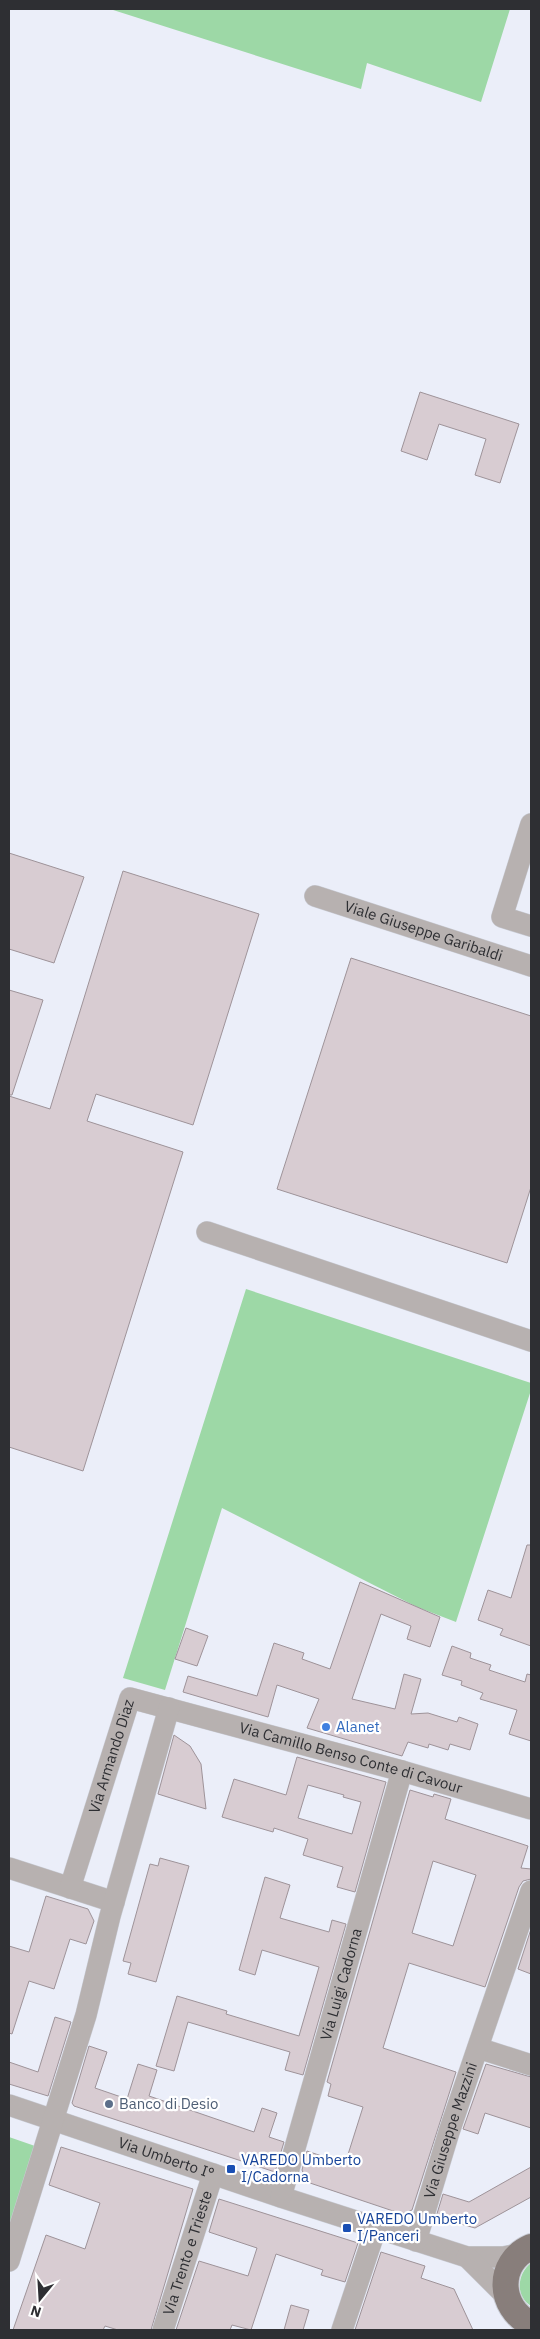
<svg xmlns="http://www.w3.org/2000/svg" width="540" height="2339" font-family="'IBM Plex Sans',sans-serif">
  <rect width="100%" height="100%" fill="#ebeef9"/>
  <path fill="#9dd8a6" d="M110 9H510L481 102 367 63 361 89Z
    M246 1289 531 1383V1390L456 1622 417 1607 222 1508 165 1690 123 1678Z
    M9 2137 35 2146 9 2226Z
    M531 2263V2306C515 2296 517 2274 531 2263Z"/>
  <path fill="#d8ccd2" stroke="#9e9399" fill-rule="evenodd" d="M420 392 519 424 500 483 475 475 486 439 439 424 427 460 401 451Z
    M9 853 84 877 54 963 9 949Z
    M123 871 259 914 193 1125 96 1094 87 1121 183 1152 83 1471 9 1447V1096L50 1109Z
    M351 958 531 1016V1187L507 1263 277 1189Z
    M9 990 43 1000 12 1095H9Z
    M527 1545H531V1646L500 1635 503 1629 478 1620 488 1590 511 1598Z
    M360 1582 440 1617 430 1647 407 1639 411 1626 381 1614 352 1699 395 1709 404 1674 421 1679 411 1714 428 1713 457 1722 459 1717 478 1724 470 1750 450 1744 448 1750 429 1744 428 1748 408 1742 402 1756 307 1728 319 1699 277 1685 268 1717 183 1692 188 1676 257 1696 274 1643 304 1653 302 1659 330 1669Z
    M186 1628 208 1636 197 1666 175 1659Z
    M452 1646 471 1653 470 1658 491 1665 489 1670 525 1682 527 1674 531 1675V1741L509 1734 517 1710 480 1699 483 1693 461 1685 462 1681 442 1675Z
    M174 1735 190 1746 201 1764 206 1809 158 1794Z
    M297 1757 386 1782 355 1892 337 1887 343 1867 303 1855 308 1839 274 1828 273 1832 222 1817 234 1779 286 1795ZM308 1785 344 1795 343 1797 361 1802 352 1834 298 1818Z
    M410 1790 433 1797 434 1794 451 1799 445 1819 528 1846 521 1868 531 1869V1879L523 1881 519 1887 485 1987 409 1963 383 2048 456 2072 412 2210 402 2214 307 2182 302 2170 307 2151 345 2164 363 2107 328 2096 331 2084 327 2082ZM433 1861 476 1875 453 1946 412 1933Z
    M160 1858 189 1866 156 1982 128 1974 131 1963 123 1961 150 1864 158 1866Z
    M265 1877 290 1885 280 1918 329 1932 332 1920 346 1924 303 2075 285 2070 290 2052 188 2022 174 2071 156 2066 177 1996 227 2011 226 2014 299 2036 319 1967 262 1950 255 1975 239 1970Z
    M46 1896 88 1909 94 1921 86 1944 70 1939 54 1989 29 1981 12 2034 9 2033V1946L29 1952Z
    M531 1929V1974L518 1969Z
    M55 2017 71 2022 48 2096 9 2084V2062L38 2072Z
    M89 2046 107 2052 95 2088 127 2099 138 2064 157 2070 149 2096 254 2132 262 2108 277 2113 269 2137 284 2142 275 2172 74 2106 72 2103Z
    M486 2064 531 2077V2128L485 2113 478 2134 463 2129Z
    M61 2147 193 2189 151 2330H118L105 2326 103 2330H13L46 2235 85 2249 100 2203 49 2185Z
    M531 2167V2197L475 2228 436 2217 443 2194 469 2202Z
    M219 2199 358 2243 345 2282 321 2275 323 2270 276 2254 251 2330 232 2325 230 2330H176L199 2261 248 2276 257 2248 209 2232Z
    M381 2252 425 2266 421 2278 454 2289 473 2330H355Z
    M291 2305 309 2310 303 2330H284Z"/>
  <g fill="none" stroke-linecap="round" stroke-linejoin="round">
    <defs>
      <g id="minor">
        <path d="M531 824 502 917 531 926"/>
        <path id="s1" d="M315 896 531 966"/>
        <path d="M207 1232 531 1341"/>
        <path d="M9 1868 114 1902"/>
        <path id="s2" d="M70 1888 130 1698 402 1771 531 1809"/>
        <path d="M478 2048 531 2065"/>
        <path id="s3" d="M9 2105 281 2197 467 2257H503L520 2254"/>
        <path id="s4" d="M281 2197 402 1771"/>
        <path id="s5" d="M416 2241 449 2132 531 1891"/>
        <path d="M467 2257 506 2296"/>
        <path d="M9 2261 86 2015 110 1916 169 1708"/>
        <path id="s6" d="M163 2330 213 2174"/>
        <path d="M342 2330 376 2228"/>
      </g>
      <path id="major" d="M531 2247C496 2262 498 2308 531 2324"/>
    </defs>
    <use href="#minor" stroke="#c9ccd5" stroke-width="22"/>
    <use href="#major" stroke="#c9ccd5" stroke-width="28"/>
    <use href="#minor" stroke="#b7b1b0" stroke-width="21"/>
    <use href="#major" stroke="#887e7b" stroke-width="26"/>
  </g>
  <circle fill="#3f7fe0" stroke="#fff" stroke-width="2" cx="326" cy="1727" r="5"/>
  <circle fill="#5c6f8a" stroke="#fff" stroke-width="2" cx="109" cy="2104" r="5"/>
  <g fill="#1a4fb4" stroke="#fff" stroke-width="2">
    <rect x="226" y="2164" width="10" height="10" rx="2.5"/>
    <rect x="342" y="2223" width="10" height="10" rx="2.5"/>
  </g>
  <g text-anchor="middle" stroke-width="4.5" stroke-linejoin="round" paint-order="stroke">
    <g font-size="15" fill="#2e2f33" stroke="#fff">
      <text dy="5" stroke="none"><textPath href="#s1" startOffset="114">Viale Giuseppe Garibaldi</textPath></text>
      <text dy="5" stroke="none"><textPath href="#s2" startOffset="428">Via Camillo Benso Conte di Cavour</textPath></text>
      <text dy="5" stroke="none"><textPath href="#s2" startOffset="138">Via Armando Diaz</textPath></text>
      <text dy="5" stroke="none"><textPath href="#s4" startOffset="221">Via Luigi Cadorna</textPath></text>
      <text dy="5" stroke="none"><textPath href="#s5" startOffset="116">Via Giuseppe Mazzini</textPath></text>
      <text dy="5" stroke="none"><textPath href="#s3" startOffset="166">Via Umberto I°</textPath></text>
      <text dy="5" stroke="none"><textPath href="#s6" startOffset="81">Via Trento e Trieste</textPath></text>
    </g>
    <g font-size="15" fill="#366cbe" stroke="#fff" text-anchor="start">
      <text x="336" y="1732">Alanet</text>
    </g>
    <g font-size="15" fill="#4e5e75" stroke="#fff" text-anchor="start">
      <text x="119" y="2109">Banco di Desio</text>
    </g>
    <g font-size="15" fill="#164399" stroke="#fff" text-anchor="start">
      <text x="241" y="2165">VAREDO Umberto<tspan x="241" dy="17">I/Cadorna</tspan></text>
      <text x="357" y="2224">VAREDO Umberto<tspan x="357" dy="17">I/Panceri</tspan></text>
    </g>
  </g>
  <rect width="540" height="2339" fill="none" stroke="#2e2f33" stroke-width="20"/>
  <g transform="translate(40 2299) rotate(198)" stroke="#ffffff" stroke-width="4" paint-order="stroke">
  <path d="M0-4L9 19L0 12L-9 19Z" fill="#2e2f33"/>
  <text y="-8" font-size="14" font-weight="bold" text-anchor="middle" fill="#2e2f33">N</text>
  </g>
</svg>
